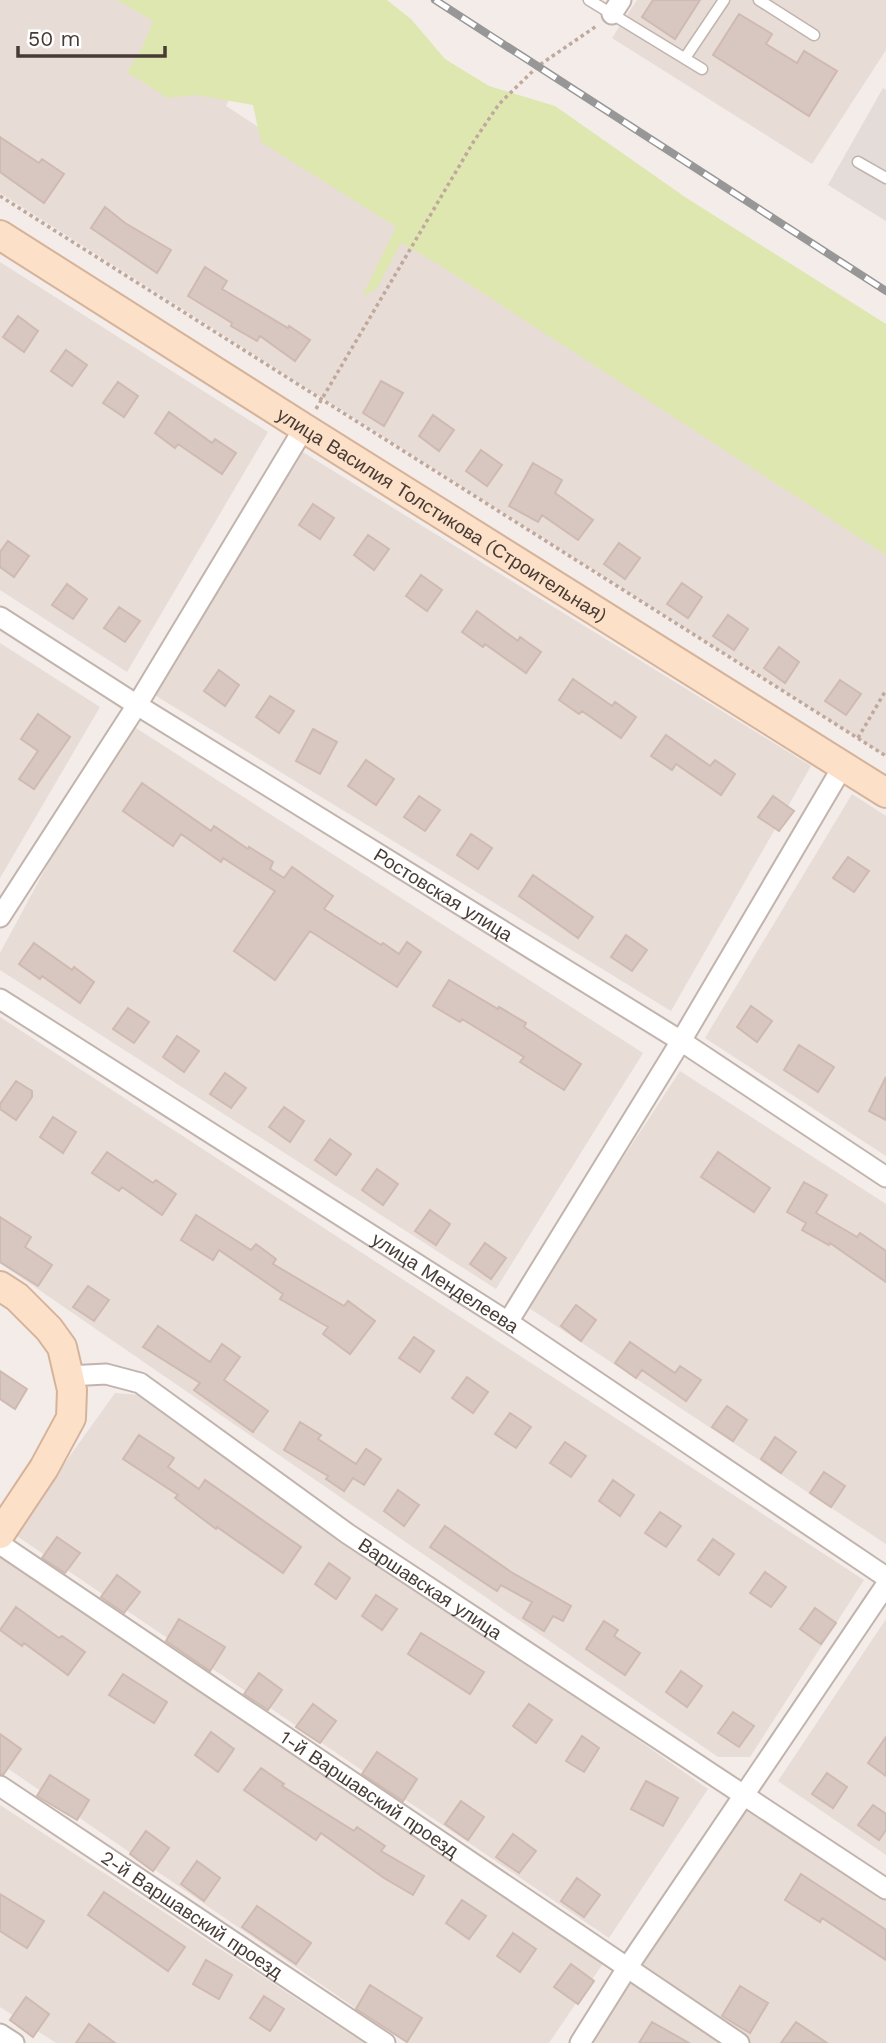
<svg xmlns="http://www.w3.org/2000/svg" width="886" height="2043" font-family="'Work Sans',sans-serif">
  <rect width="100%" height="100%" fill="#f3ece8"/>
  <path fill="#e7dcd6" d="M0 0H251L254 45 226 106 886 537V756L0 193Z
    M637 0H886V50L812 164 612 38Z
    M0 262 268 432 127 672 0 590Z
    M301 451 811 766 671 1011 153 694Z
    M0 643 100 707 0 878Z
    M125 721 643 1053 496 1289 0 970V953Z
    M852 794 886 816V1156L705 1038Z
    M0 1017 864 1580 750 1757H718L0 1263Z
    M680 1071 886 1204V1544L526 1306Z
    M115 1393 150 1396 708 1789 609 1938 14 1534Z
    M0 1553 604 1962 549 2043H406L0 1763Z
    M886 1619V1855L778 1781Z
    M0 1805 364 2043H56L0 2007Z
    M746 1807 886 1901V2043H585Z"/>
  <path fill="#e3dcd9" d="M883 88 886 90V221L828 185Z"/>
  <path fill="#dfe7b1" d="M117 0H387L411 19 445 59 489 86 555 106 685 197 886 324V555L441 266 401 243 377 288 362 297 396 227 261 142 253 105 196 95 167 98 127 72 141 50 153 21Z"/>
  <path fill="#d8c7c0" stroke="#cfbab1" stroke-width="2" d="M653 0H700L675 39 642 17Z
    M739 14 772 34 766 44 797 63 804 51 837 71 809 116 713 55Z
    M0 137 39 163 42 159 64 174 44 203 0 172Z
    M105 207 125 223 171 250 157 273 91 228Z
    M205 267 227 281 222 289 288 328 289 326 310 340 295 361 260 336 257 341 231 326 232 323 188 296Z
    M18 316 38 331 24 352 3 337Z
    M66 350 87 365 72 386 51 371Z
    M381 381 403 393 384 426 363 413Z
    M118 382 138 396 124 417 103 403Z
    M169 412 212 443 215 439 236 453 222 474 178 444 175 448 155 433Z
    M433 415 454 430 439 451 419 436Z
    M481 450 502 465 487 486 466 471Z
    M533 463 562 480 555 493 593 520 578 540 542 515 538 522 509 506Z
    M313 504 334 518 320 539 299 525Z
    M368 535 389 549 374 570 354 555Z
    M8 541 29 556 14 577 0 567V552Z
    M619 543 640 558 625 579 604 564Z
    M421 575 442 590 427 611 406 596Z
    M682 583 702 597 688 618 667 604Z
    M67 584 87 599 73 619 52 605Z
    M119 607 140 621 125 642 104 628Z
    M477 611 518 641 520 637 541 652 526 673 485 644 483 647 462 632Z
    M728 615 748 629 734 650 713 636Z
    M779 647 799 662 785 683 764 668Z
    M219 670 239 685 225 706 204 691Z
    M573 679 612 706 615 702 636 717 621 738 582 711 579 714 559 700Z
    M840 680 861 694 846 715 825 701Z
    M270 696 294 711 279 733 256 717Z
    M38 714 70 737 34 789 19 779 38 751 21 739Z
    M313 729 337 742 320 774 296 761Z
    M666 735 710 766 715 760 735 774 721 795 676 764 672 770 651 756Z
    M366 760 394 779 376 805 348 786Z
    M142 783 211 831 214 826 248 849 249 847 273 862 270 869 284 878 292 867 333 896 324 909 381 945 383 943 399 954 407 942 421 952 397 987 310 931 275 980 234 951 275 891 223 858 221 862 181 834 173 846 123 811Z
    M419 796 440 810 425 831 404 817Z
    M773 796 794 811 779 831 758 817Z
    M471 834 492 848 478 869 457 855Z
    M848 857 869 871 854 892 833 878Z
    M533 875 593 917 578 938 519 896Z
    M626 935 647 950 632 971 611 957Z
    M34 943 72 970 74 967 94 982 80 1003 42 976 40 979 19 964Z
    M449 980 498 1009 499 1007 526 1023 524 1027 581 1064 564 1090 520 1062 524 1057 462 1019 460 1022 433 1006Z
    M751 1006 772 1021 757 1042 737 1027Z
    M128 1008 149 1022 134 1043 113 1029Z
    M177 1036 199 1051 184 1072 163 1057Z
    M799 1045 834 1067 818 1092 784 1070Z
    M225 1073 246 1088 231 1108 210 1094Z
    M886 1077V1120L869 1111Z
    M16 1081 32 1091V1097L16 1120 0 1109V1104Z
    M284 1107 304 1121 290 1142 269 1127Z
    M53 1117 76 1132 63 1153 40 1137Z
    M330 1139 351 1154 336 1175 315 1160Z
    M107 1152 153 1183 156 1180 176 1194 162 1215 122 1187 119 1191 92 1173Z
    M718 1152 770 1188 754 1212 701 1177Z
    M377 1169 398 1184 383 1205 362 1190Z
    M804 1182 827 1195 816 1213 857 1237 860 1233 886 1251V1282L830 1243 829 1245 802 1230 806 1223 787 1212Z
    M430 1210 450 1224 436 1245 415 1231Z
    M196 1215 251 1250 256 1244 276 1259 273 1264 344 1306 348 1301 375 1321 350 1354 323 1334 328 1327 280 1299 283 1294 219 1250 213 1260 181 1240Z
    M0 1217 31 1237 25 1247 52 1265 38 1286 0 1262Z
    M485 1243 506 1258 491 1279 470 1264Z
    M88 1286 109 1300 94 1321 73 1307Z
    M576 1305 596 1320 581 1341 561 1326Z
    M158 1326 210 1362 222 1344 240 1357 224 1380 268 1411 253 1432 194 1390 200 1383 143 1347Z
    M414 1337 434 1351 420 1372 399 1358Z
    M630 1342 675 1373 680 1366 701 1380 686 1401 642 1370 636 1378 615 1363Z
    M0 1371 27 1389 15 1409 0 1399Z
    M467 1377 488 1392 473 1413 452 1398Z
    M727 1406 747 1420 733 1441 712 1427Z
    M510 1413 531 1427 516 1448 495 1434Z
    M300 1422 321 1435 318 1439 356 1464 366 1449 381 1459 364 1485 353 1478 344 1491 326 1479 328 1476 284 1450Z
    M139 1435 174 1458 168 1467 199 1489 205 1480 301 1547 283 1573 217 1527 216 1529 175 1498 178 1495 123 1459Z
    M775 1437 796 1452 781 1473 761 1459Z
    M565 1442 586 1456 571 1477 550 1463Z
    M824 1472 845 1486 831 1507 810 1493Z
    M613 1480 634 1495 620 1516 599 1501Z
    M398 1490 419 1505 404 1526 384 1511Z
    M660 1512 681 1526 666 1547 645 1533Z
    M445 1526 511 1572 571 1606 563 1621 553 1616 544 1631 523 1618 532 1602 501 1585 497 1591 430 1547Z
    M57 1537 80 1553 65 1573 42 1558Z
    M713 1539 734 1554 719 1575 698 1560Z
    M329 1563 350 1578 336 1599 315 1584Z
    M765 1572 786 1587 771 1607 750 1593Z
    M117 1575 140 1592 124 1613 101 1597Z
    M376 1595 397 1609 382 1630 362 1616Z
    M16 1607 59 1638 62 1636 85 1652 68 1675 24 1643 22 1646 0 1630Z
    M815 1608 836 1623 821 1644 800 1629Z
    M179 1619 225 1647 210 1671 166 1641Z
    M604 1621 618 1630 614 1636 640 1653 625 1675 586 1649Z
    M421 1633 484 1672 470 1694 408 1654Z
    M681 1671 702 1686 687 1707 666 1692Z
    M259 1673 282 1690 268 1710 244 1694Z
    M123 1674 167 1702 154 1723 109 1695Z
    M313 1704 336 1721 320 1743 296 1727Z
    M529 1704 552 1720 536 1743 513 1726Z
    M733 1712 754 1726 739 1747 718 1733Z
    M211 1732 234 1749 218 1772 195 1755Z
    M0 1734 21 1749 3 1775 0 1774Z
    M582 1736 599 1748 584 1772 566 1761Z
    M886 1737V1776L868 1763Z
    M377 1752 417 1779 403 1801 362 1774Z
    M261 1768 284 1784 282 1786 354 1831 357 1827 385 1846 381 1851 424 1876 413 1895 384 1878 321 1833 316 1840 244 1790Z
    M827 1773 847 1787 833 1808 812 1794Z
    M50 1775 89 1800 77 1820 37 1796Z
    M646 1781 678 1798 663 1826 631 1809Z
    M461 1801 484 1817 468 1840 445 1824Z
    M873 1805 886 1814V1830L879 1840 858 1825Z
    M146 1831 169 1848 153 1871 130 1854Z
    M513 1834 536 1851 519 1873 496 1857Z
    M197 1861 220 1878 204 1901 181 1884Z
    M801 1874 886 1930V1960L822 1918 820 1922 785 1900Z
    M577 1878 600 1895 584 1917 561 1901Z
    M104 1892 185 1947 168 1971 88 1915Z
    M0 1894 44 1921 27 1948 0 1931Z
    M462 1900 486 1916 469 1939 446 1923Z
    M257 1906 311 1943 296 1964 242 1927Z
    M513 1933 536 1949 520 1972 497 1956Z
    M206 1960 232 1975 219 1999 193 1984Z
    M571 1964 594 1981 578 2004 554 1987Z
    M370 1985 422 2018 407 2042 356 2009Z
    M740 1986 768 2003 750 2033 722 2016Z
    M264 1996 284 2009 270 2031 250 2018Z
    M26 1997 49 2014 33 2037 10 2020Z
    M652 2022 689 2043H639Z
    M796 2022 827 2043H781Z
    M89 2024 115 2043H76Z"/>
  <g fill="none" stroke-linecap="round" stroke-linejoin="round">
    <defs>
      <path id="lane" d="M589 0 702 69
        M759 0 814 35
        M685 58 724 0
        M858 162 886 178"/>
      <g id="street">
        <path d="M612 14 621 0"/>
        <path id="s1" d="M0 617 137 705 681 1041 886 1177"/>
        <path d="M0 917 137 705 304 428"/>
        <path id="s2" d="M0 999 508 1322 886 1577"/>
        <path d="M508 1322 681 1041 843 766"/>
        <path id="s3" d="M68 1376 106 1374 140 1383 348 1534 886 1889"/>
        <path id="s4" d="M0 1544 739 2043"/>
        <path id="s5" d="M0 1786 385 2043"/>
        <path d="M0 2034 14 2043"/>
        <path d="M580 2043 627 1968 886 1585"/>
      </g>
      <g id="secondary">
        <path id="s6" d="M0 235 304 428 886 793"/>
        <path d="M0 1286 17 1297 49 1329 62 1347 72 1390 71 1418 44 1468 0 1534"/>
      </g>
    </defs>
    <use href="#lane" stroke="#c2b4ad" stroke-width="13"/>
    <use href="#street" stroke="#c2b4ad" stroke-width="23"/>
    <use href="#secondary" stroke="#d5b39b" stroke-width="32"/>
    <path stroke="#c0a89c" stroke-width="3.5" stroke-dasharray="3.5 3.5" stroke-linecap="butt" d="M0 196 886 756
      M316 409 474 141 499 104 538 66 598 25
      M858 738 886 690"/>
    <use href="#lane" stroke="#fff" stroke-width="10"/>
    <use href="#street" stroke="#fff" stroke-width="19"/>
    <use href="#secondary" stroke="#fde0c8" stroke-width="28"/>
    <defs>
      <path id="rail" d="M435 0 886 291"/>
    </defs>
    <use href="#rail" stroke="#979797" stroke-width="8"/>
    <use href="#rail" stroke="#fff" stroke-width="5" stroke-dasharray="16" stroke-linecap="butt"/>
  </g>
  <g text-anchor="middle" stroke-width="7" stroke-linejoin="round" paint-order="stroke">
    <g font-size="19" fill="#473b36" stroke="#fff">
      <text dy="7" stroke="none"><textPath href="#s6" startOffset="523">улица Василия Толстикова (Строительная)</textPath></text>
      <text dy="7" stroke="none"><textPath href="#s1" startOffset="523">Ростовская улица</textPath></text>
      <text dy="7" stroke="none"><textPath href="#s2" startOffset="528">улица Менделеева</textPath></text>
      <text dy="7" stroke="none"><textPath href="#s3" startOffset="429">Варшавская улица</textPath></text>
      <text dy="7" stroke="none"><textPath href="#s4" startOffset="446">1-й Варшавский проезд</textPath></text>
      <text dy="7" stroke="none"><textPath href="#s5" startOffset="231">2-й Варшавский проезд</textPath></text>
    </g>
  </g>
  <path d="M18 46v10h147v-10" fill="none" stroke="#473b36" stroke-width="3.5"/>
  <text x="28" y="46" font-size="21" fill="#473b36" stroke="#ffffff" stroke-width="5" paint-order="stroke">50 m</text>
</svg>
